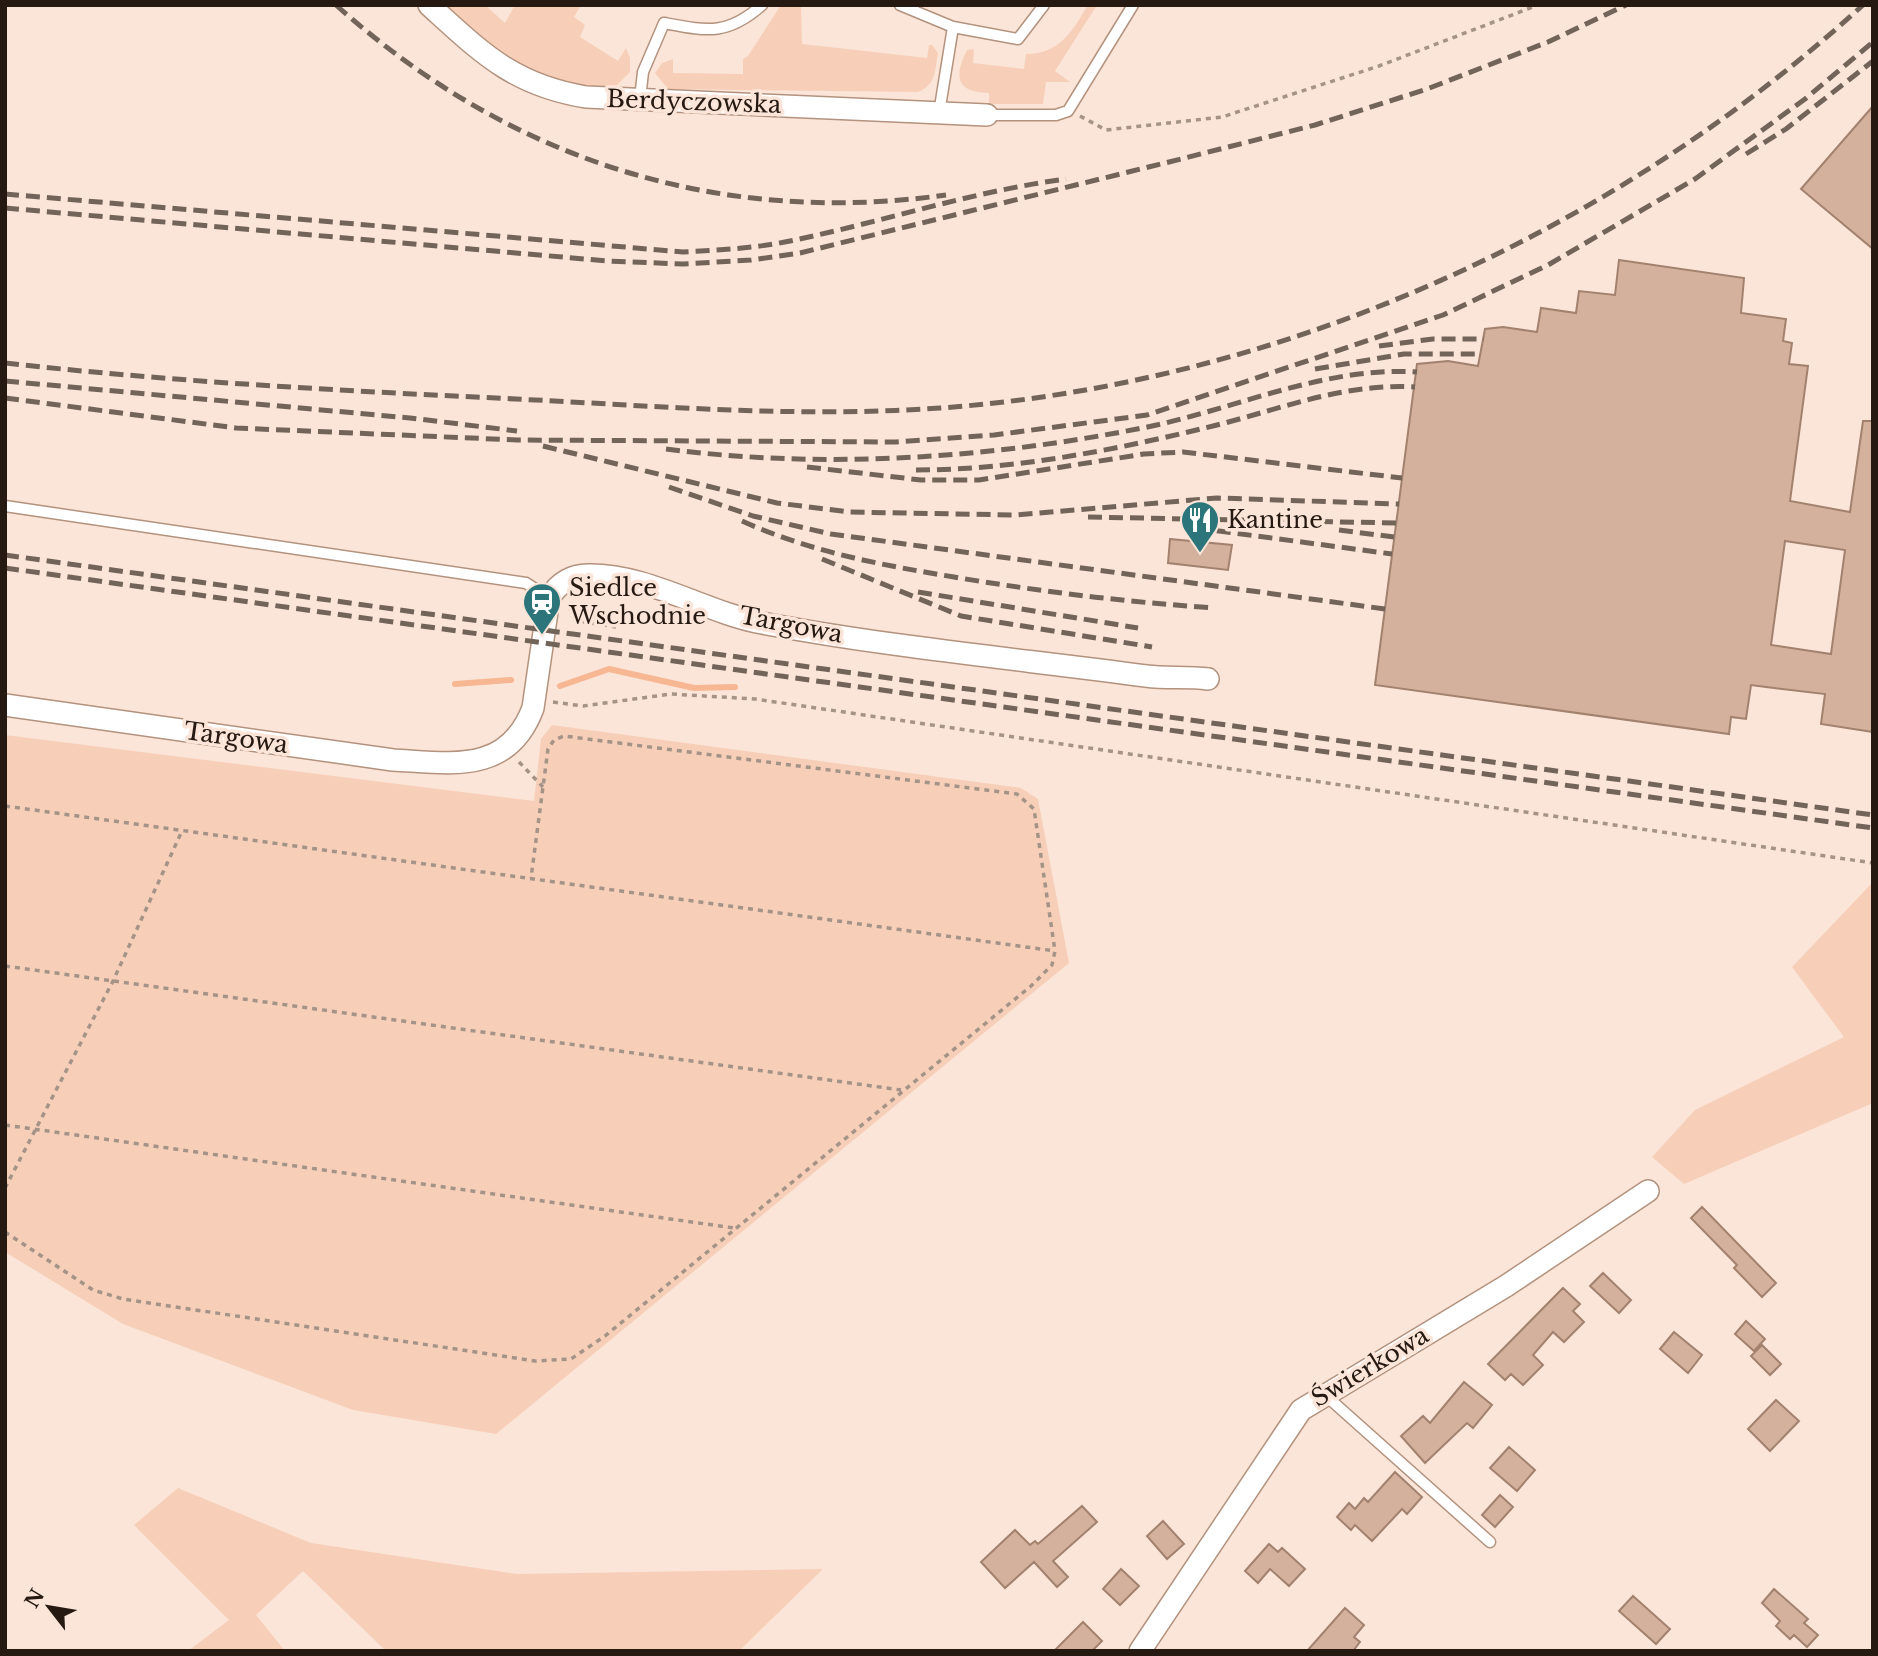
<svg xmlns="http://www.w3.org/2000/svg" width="1878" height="1656" font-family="'Libre Baskerville',serif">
  <rect width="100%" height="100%" fill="#fbe5d8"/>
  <path fill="#f7cfb8" d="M444 5H485L505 23 515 5H581L574 17 585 25 580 37 618 61 626 48 630 58V72L614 88C601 88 588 89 576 87 524 81 481 38 444 5Z
    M781 5H801L802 44 927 58 929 45H932L938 53C935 70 936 85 918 92L668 89 655 73 662 63 673 59V73L743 74V59L748 56Z
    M1088 5H1097L1055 71 1070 82H1046L1043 104H989V93C957 92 953 78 967 50L974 49 973 63 1024 69 1026 54C1060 54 1072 31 1088 5Z
    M552 725 1021 788 1038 799 1069 963 496 1434 353 1410 123 1324 5 1252V735L534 801 541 739Z
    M1873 882V1103L1684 1184 1652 1157 1695 1110 1844 1037 1792 967Z
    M178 1488 311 1543 517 1574 823 1569 739 1651H386L303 1571 256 1615 285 1651H188L229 1620 134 1525Z"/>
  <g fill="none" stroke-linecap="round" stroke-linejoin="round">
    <path stroke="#f6b792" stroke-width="6" d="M455 684 511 680
      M560 686 609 669 694 688 735 687"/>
  </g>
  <path fill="#d4b19d" stroke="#a2826e" stroke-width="2" fill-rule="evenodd" d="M1873 106V249L1801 189Z
    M1619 260 1744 278 1741 313 1786 319 1783 341 1792 343 1789 364 1808 366 1790 501 1850 512 1863 421H1873V732L1821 724 1825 694 1766 687 1751 685 1746 719 1731 717 1729 734 1375 685 1417 364 1448 361 1478 366 1485 329 1503 327 1537 332 1541 308 1576 313 1579 291 1615 295ZM1785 541 1845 550 1831 654 1771 645Z
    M1170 539 1232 545 1228 570 1168 563Z
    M1702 1207 1776 1283 1762 1297 1734 1268 1737 1265 1691 1218Z
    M1603 1273 1631 1300 1619 1313 1590 1286Z
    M1563 1288 1580 1304 1573 1311 1584 1322 1564 1342 1553 1332 1533 1355 1543 1365 1523 1385 1511 1374 1505 1380 1488 1364Z
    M1746 1321 1765 1339 1754 1351 1735 1334Z
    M1674 1332 1702 1355 1688 1373 1660 1349Z
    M1762 1345 1781 1364 1770 1375 1751 1356Z
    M1464 1382 1492 1405 1473 1428 1467 1423 1425 1463 1401 1436 1423 1416 1430 1423Z
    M1776 1400 1799 1421 1770 1451 1748 1429Z
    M1509 1447 1535 1470 1517 1491 1490 1468Z
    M1395 1472 1422 1497 1407 1514 1402 1509 1372 1541 1355 1525 1351 1530 1337 1517 1349 1503 1355 1509 1364 1498 1368 1502Z
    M1500 1495 1513 1507 1495 1527 1482 1515Z
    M1082 1506 1097 1522 1053 1561 1068 1577 1057 1587 1034 1562 1005 1588 981 1562 1015 1530 1030 1545 1035 1541 1038 1544Z
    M1163 1521 1184 1544 1167 1559 1147 1536Z
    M1269 1544 1278 1552 1282 1548 1305 1569 1289 1586 1270 1569 1258 1583 1245 1571Z
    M1121 1569 1139 1586 1120 1605 1103 1589Z
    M1774 1589 1808 1619 1804 1623 1818 1635 1807 1647 1794 1635 1790 1639 1776 1626 1780 1621 1762 1603Z
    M1633 1596 1670 1629 1656 1644 1619 1611Z
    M1345 1608 1364 1625 1354 1637 1360 1642 1353 1651H1307Z
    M1083 1622 1102 1641 1092 1651H1054Z"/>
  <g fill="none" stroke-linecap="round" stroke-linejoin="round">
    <defs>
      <path id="lane" d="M900 5 953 27 1018 39 1044 5
        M640 99 643 72 664 23C707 31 727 36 762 5
        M939 113 953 27
        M987 115H1056L1068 111 1133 5
        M5 506 526 583 549 598
        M1324 1394 1490 1542"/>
      <path id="street" d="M429 5C482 53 513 85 586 97L987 115
        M5 705 393 760C451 763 508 775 533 708L549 598C558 584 571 575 588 575 648 574 704 612 762 623 889 647 1019 659 1146 676 1167 679 1187 676 1208 679
        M1140 1651 1301 1410 1506 1286 1648 1191"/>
    </defs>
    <use href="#lane" stroke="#b3927e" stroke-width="13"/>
    <use href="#street" stroke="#b3927e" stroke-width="24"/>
    <path stroke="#a59388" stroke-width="3.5" stroke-dasharray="5 5" stroke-linecap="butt" d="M1080 116 1106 130 1222 117 1379 66 1538 5
      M568 607 584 622 616 627
      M553 702 583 706 671 694 755 699 1873 863
      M519 762 543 787
      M5 806 1055 951
      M5 966 901 1090
      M5 1125 734 1228
      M5 1188 113 981 182 831
      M5 1232 93 1290 123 1299 535 1361 571 1359 605 1336 1031 986 1052 965 1055 951 1034 809 1017 794 564 736 554 740 548 749 531 878"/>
    <use href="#lane" stroke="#fff" stroke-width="10"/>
    <use href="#street" stroke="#fff" stroke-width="21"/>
    <path stroke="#73645a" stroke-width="5" stroke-dasharray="14 7" stroke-linecap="butt" d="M336 5C508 159 716 227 946 195
      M1746 154 1786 129 1873 61
      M5 194 683 252C721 250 758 248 795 240 885 221 974 191 1066 179
      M5 208 607 261 683 264 751 260 800 253 1169 162 1315 125 1427 89 1548 42 1626 5
      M1379 346 1433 339H1484
      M5 363C175 382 346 391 516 399 657 406 799 418 940 408 1279 384 1613 233 1863 5
      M1315 369 1404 354H1481
      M5 381 410 418 517 431
      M5 398 236 428 517 440 896 442 994 435 1147 415 1443 315 1548 265 1695 179 1805 99 1873 42
      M543 446 777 503 850 512 1015 515 1217 498 1399 504
      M666 449C822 469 983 459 1137 429 1230 412 1320 366 1417 372
      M807 467 921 480H979L1144 454 1183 452 1402 478
      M916 470C1016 470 1120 449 1217 425 1284 408 1344 383 1415 387
      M669 487 753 516 831 534 1385 609
      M1088 517 1396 523
      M742 521C811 552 881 565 954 577 1043 592 1126 602 1215 608
      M1196 528 1392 554
      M1339 530 1394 537
      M5 555 1873 815
      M822 559 961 616 1152 647
      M5 568 1873 828
      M918 592 1138 628"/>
  </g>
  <defs>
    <symbol id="restaurant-pin" viewBox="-11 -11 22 30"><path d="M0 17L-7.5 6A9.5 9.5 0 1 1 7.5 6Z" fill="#2c757b" stroke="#fbe5d8"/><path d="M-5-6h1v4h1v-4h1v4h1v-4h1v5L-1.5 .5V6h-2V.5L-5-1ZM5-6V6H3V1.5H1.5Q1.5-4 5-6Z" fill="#fff"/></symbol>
    <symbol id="station-pin" viewBox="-11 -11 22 30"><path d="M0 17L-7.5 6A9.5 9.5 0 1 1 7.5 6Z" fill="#2c757b" stroke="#fbe5d8"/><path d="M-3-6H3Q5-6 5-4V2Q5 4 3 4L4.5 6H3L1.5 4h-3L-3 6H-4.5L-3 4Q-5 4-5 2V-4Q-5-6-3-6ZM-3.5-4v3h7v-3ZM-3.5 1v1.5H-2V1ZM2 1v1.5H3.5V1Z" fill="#fff"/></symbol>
  </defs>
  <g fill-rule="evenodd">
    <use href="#restaurant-pin" x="1178" y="498" width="44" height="60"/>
    <use href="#station-pin" x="520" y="580" width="44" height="60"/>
  </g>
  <g text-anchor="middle" stroke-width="7" stroke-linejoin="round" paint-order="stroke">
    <g font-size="24" fill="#251911" stroke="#fbe5d8">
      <text transform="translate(694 102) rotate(2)" y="8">Berdyczowska</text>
      <text transform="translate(791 625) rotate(11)" y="8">Targowa</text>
      <text transform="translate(236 738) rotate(8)" y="8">Targowa</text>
      <text transform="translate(1370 1367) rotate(-31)" y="8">Świerkowa</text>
    </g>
    <g font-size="24" fill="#251911" stroke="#fbe5d8" text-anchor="start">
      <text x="1227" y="528">Kantine</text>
      <text x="569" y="596">Siedlce<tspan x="569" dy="28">Wschodnie</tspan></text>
    </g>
  </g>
  <rect width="1878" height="1656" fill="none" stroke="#251911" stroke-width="14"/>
  <g transform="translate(49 1607) rotate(301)" stroke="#fbe5d8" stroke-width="5" paint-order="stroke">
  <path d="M0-5L12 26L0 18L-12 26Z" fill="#251911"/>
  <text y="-10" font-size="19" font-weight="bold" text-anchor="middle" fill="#251911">N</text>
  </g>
</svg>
